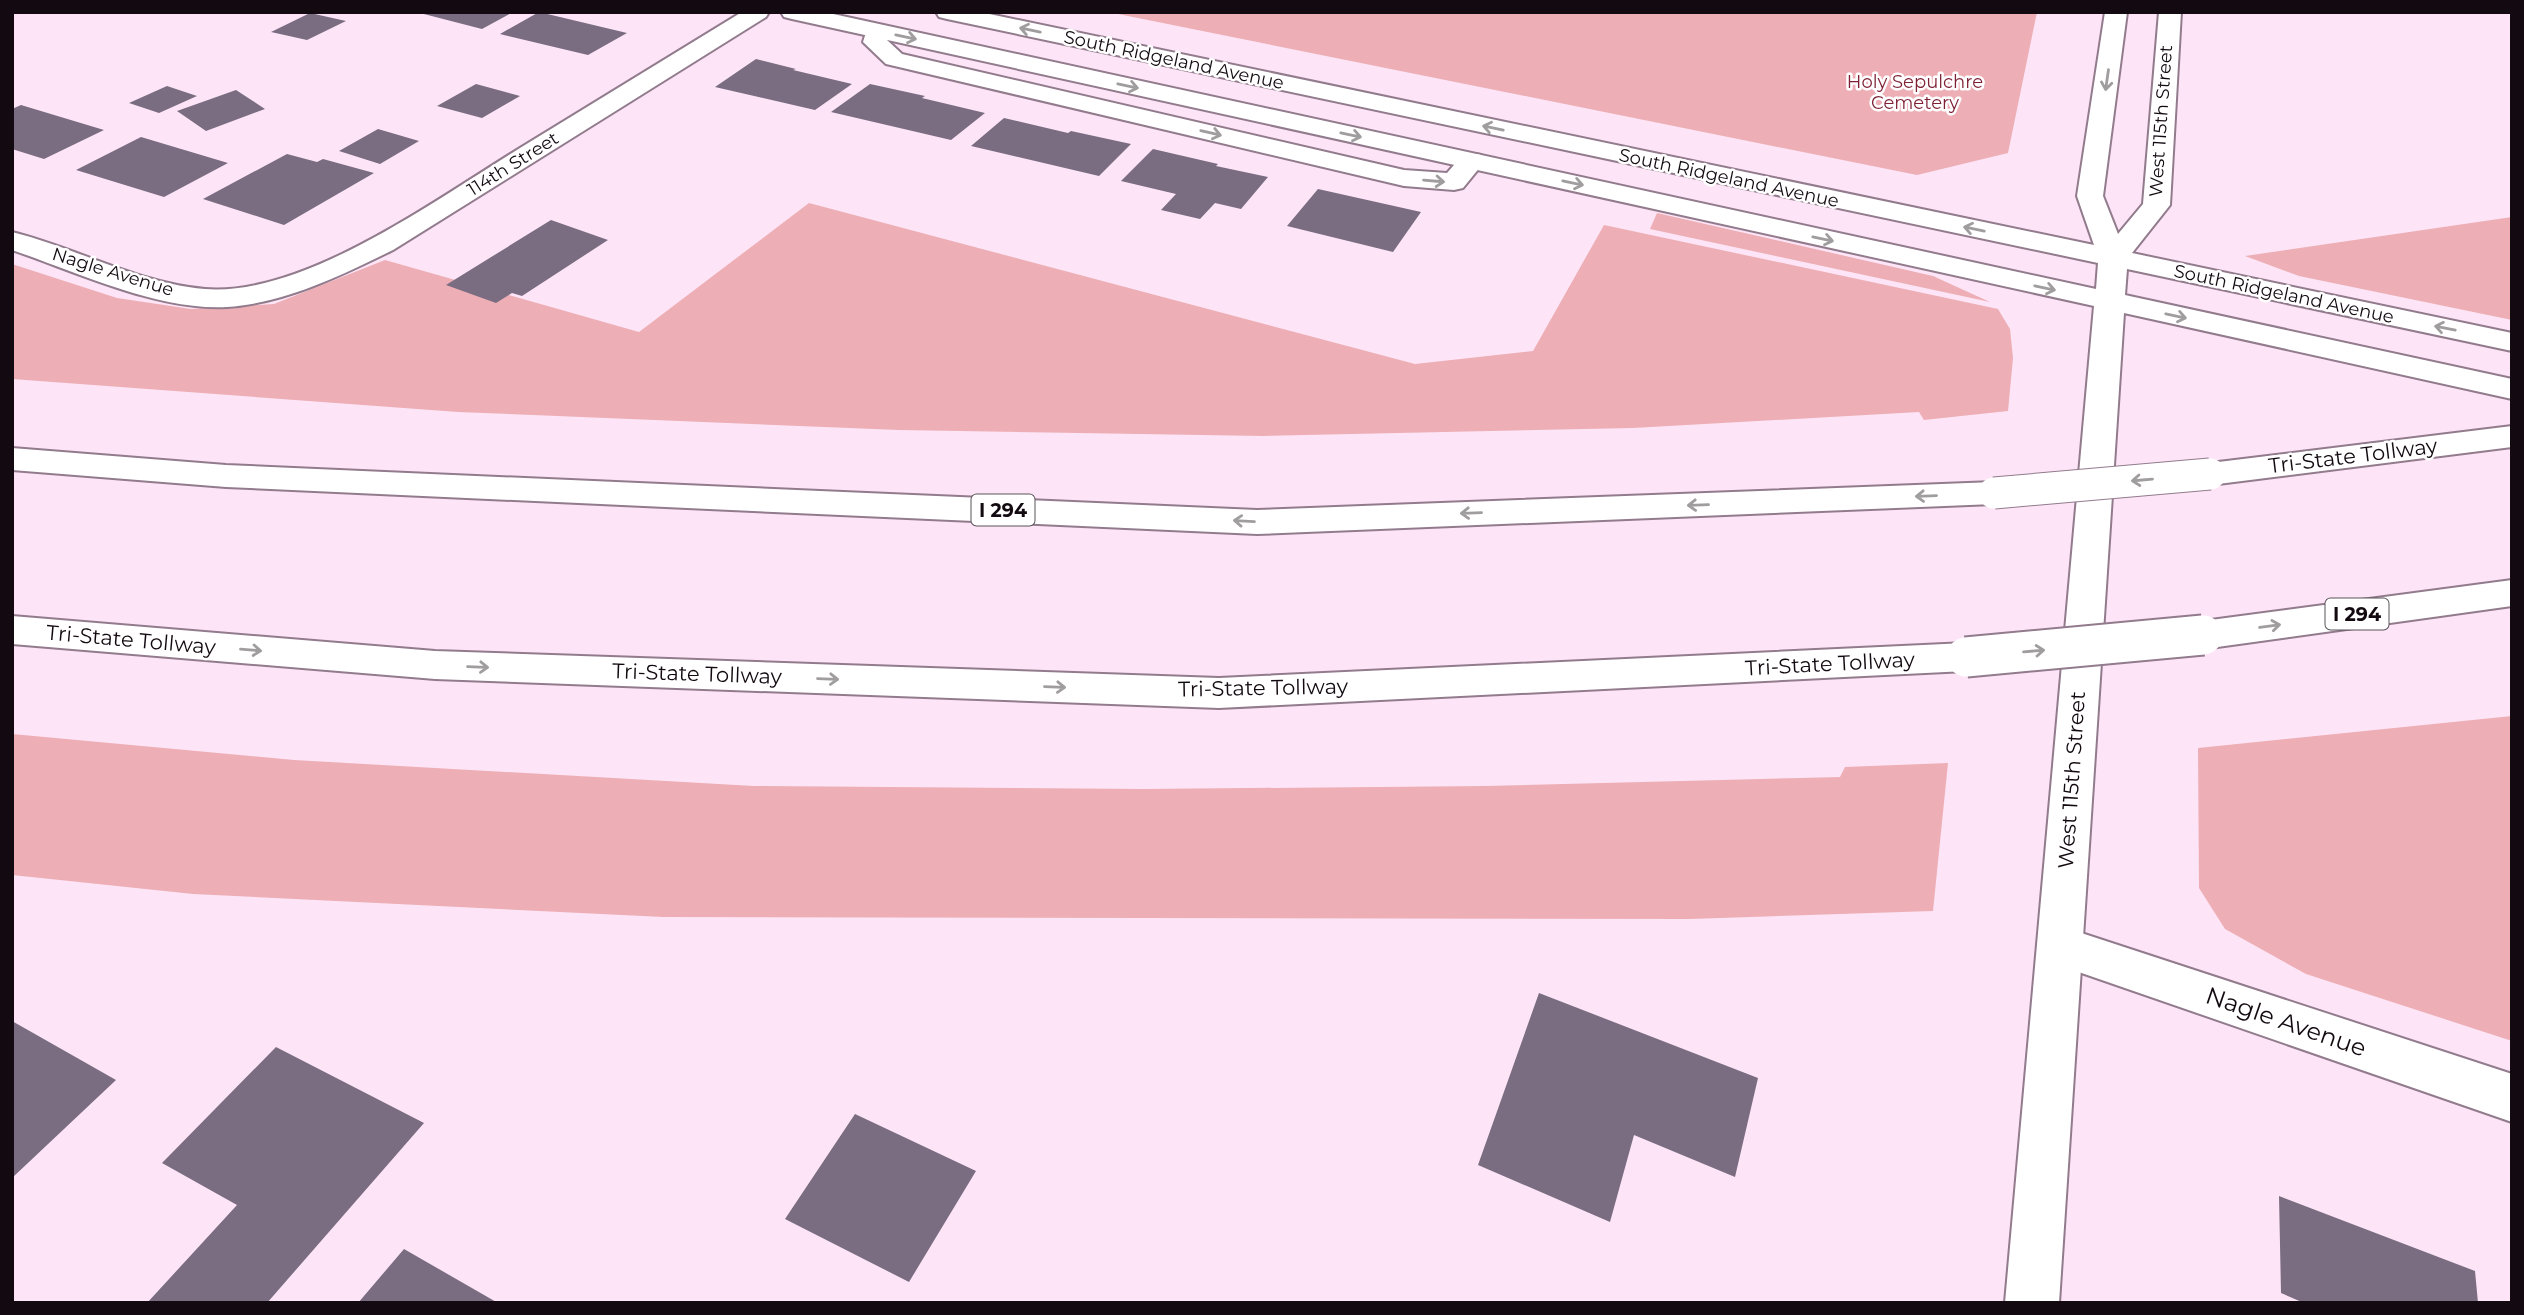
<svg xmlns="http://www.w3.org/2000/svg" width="2524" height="1315" font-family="Montserrat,sans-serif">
  <rect width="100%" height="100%" fill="#fde5f7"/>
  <path fill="#edafb5" d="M1108 12H2037L2008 153 1917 175Z
    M809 203 1415 364 1533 351 1604 225 1998 309 2010 329 2013 358 2008 411 1924 420 1919 412 1633 428 1263 436 899 430 458 412 12 379V264L117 298 191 309 274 304 385 260 639 332Z
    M1657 213 1933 276 1990 302 1650 229Z
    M2512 217V320L2299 276 2245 256Z
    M2512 716V1041L2306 974 2225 929 2199 888 2198 748Z
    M12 734 294 760 754 786 1143 789 1486 786 1840 777 1845 767 1948 763 1933 911 1690 919 663 917 193 894 12 875Z"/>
  <path fill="#7a6c81" d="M416 12H513L482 29Z
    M539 12 627 33 588 55 500 34Z
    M310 13 346 21 307 40 271 32Z
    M756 59 796 69 793 70 852 84 815 110 715 87Z
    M476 84 520 96 482 118 437 106Z
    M870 84 925 96 922 98 985 113 951 140 831 112Z
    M167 86 197 96 159 113 129 103Z
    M236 90 265 109 206 131 177 111Z
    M21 105 104 130 44 159 12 149V109Z
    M1004 118 1068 133 1071 131 1131 144 1099 176 971 146Z
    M378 129 419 141 380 164 339 151Z
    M141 137 228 163 164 197 76 170Z
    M1153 149 1218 164 1216 166 1268 177 1241 209 1215 203 1200 219 1161 210 1176 194 1121 181Z
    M287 154 317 162 323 159 374 173 284 225 203 199Z
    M1318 189 1421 212 1393 252 1287 226Z
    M551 220 608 240 522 296 512 293 496 303 446 285Z
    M1539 993 1758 1078 1735 1177 1634 1135 1610 1222 1478 1165Z
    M12 1021 116 1080 12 1178Z
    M276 1047 424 1123 267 1303H147L237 1205 162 1163Z
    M855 1114 976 1171 909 1282 785 1219Z
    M2279 1196 2475 1271 2478 1303H2304L2281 1293Z
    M404 1249 498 1303H358Z"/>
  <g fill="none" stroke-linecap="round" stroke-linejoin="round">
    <defs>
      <path id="street" d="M742 12H769L766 17 393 250C342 275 286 303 227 307 158 311 77 272 12 250V232C77 248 137 283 205 289 304 297 438 198 520 148 594 103 668 57 742 12Z
        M876 24 884 26 887 31V40L902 54 1404 170 1447 173C1458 161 1463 151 1481 155L1485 161 1463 188 1454 190 1404 186 886 64 863 42 868 26Z
        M2060 926 2512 1074V1122L2044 960 2037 946 2044 932Z"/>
      <path id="secondary" d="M781 12H824L2096 289 2098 263 947 19 939 17 936 12H980L2094 245 2077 196 2105 12H2127L2103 196 2118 234 2143 204 2159 12H2181L2170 205 2132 253 2512 333V351L2127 269 2125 295 2512 379V399L2124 313 2059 1303H2005L2094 306 792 19 784 17Z"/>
      <path id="highway" d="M2512 426V447L2210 485 2198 482 2193 474 2198 466 2210 463Z
        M12 448 226 465 1257 510 1994 482 2006 485 2011 493 2006 501 1994 504 1257 534 226 487 12 470Z
        M2512 580V606L2203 649 2190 645 2184 635 2190 625 2203 621Z
        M12 616 435 651 1219 678 1966 643 1980 647 1985 657 1980 667 1966 671 1219 708 435 679 12 644Z"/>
    </defs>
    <use href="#street" stroke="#917b8c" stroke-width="4"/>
    <use href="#secondary" stroke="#917b8c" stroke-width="4"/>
    <use href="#highway" stroke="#917b8c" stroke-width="4"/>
    <use href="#street" fill="#fff" fill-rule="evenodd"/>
    <use href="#secondary" fill="#fff" fill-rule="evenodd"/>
    <use href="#highway" fill="#fff" fill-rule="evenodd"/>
    <defs>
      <path id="highway-bridge-far1" d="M1994 493 2210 474"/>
      <path id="highway-bridge" d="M1966 657 2203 635"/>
    </defs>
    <use href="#highway-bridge-far1" stroke="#917b8c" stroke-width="33" stroke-linecap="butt"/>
    <use href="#highway-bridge" stroke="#917b8c" stroke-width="43" stroke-linecap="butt"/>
    <use href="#highway-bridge-far1" stroke="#fff" stroke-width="31"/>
    <use href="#highway-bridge" stroke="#fff" stroke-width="39"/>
  </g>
  <defs><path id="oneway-shaft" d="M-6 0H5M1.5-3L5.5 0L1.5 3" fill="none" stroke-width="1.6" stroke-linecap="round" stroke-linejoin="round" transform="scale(1.75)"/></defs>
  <g stroke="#a09d9f">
    <use href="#oneway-shaft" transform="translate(1030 30) rotate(-168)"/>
    <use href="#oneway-shaft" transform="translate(906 37) rotate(12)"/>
    <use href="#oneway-shaft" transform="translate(2107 80) rotate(98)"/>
    <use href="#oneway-shaft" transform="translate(1128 86) rotate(12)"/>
    <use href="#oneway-shaft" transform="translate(1493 128) rotate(-168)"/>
    <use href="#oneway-shaft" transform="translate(1211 133) rotate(13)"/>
    <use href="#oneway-shaft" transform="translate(1351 135) rotate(12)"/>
    <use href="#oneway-shaft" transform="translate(1434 181) rotate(5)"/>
    <use href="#oneway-shaft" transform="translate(1573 183) rotate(12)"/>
    <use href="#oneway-shaft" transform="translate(1974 229) rotate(-168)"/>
    <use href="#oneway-shaft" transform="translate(1823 239) rotate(12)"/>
    <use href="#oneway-shaft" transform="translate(2045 288) rotate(12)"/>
    <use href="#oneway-shaft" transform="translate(2176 316) rotate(12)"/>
    <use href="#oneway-shaft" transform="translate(2445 328) rotate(-169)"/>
    <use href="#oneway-shaft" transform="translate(2142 480) rotate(175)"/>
    <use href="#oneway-shaft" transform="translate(1926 496) rotate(178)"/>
    <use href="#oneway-shaft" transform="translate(1698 505) rotate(178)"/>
    <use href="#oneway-shaft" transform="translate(1471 513) rotate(178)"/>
    <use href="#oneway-shaft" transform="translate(1244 521) rotate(-177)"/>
    <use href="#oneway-shaft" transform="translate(2270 626) rotate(-8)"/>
    <use href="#oneway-shaft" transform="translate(251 650) rotate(5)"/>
    <use href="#oneway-shaft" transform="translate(2034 651) rotate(-5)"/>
    <use href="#oneway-shaft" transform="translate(478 667) rotate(2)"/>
    <use href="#oneway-shaft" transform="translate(828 679) rotate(2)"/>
    <use href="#oneway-shaft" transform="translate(1055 687) rotate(2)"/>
  </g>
  <g text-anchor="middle" stroke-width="5" stroke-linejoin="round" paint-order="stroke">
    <g font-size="18" fill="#120a10" stroke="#fff">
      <text transform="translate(1174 60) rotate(12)" y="6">South Ridgeland Avenue</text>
      <text transform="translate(2161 121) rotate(-86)" y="6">West 115th Street</text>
      <text transform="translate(513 164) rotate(-32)" y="6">114th Street</text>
      <text transform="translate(1729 178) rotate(12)" y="6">South Ridgeland Avenue</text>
      <text transform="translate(113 272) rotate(17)" y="6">Nagle Avenue</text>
      <text transform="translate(2284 294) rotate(12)" y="6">South Ridgeland Avenue</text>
    </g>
    <g font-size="18" fill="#7e1f34" stroke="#fff">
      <text x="1915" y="88">Holy Sepulchre<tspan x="1915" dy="21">Cemetery</tspan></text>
    </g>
    <g fill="#fff" stroke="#595458" stroke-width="2">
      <rect x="971.5" y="494.5" width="63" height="31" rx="5"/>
      <rect x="2325.5" y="598.5" width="63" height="31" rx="5"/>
    </g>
    <g font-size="19" font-weight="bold" fill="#120a10">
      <text x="1003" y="517">I 294</text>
      <text x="2357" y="621">I 294</text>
    </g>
    <g font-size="21" fill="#120a10" stroke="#fff">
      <text transform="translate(2353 456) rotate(-7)" y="7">Tri-State Tollway</text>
      <text transform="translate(131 640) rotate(5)" y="7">Tri-State Tollway</text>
      <text transform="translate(1830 664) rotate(-3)" y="7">Tri-State Tollway</text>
      <text transform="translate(697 674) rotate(2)" y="7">Tri-State Tollway</text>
      <text transform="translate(1263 688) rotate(-1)" y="7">Tri-State Tollway</text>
      <text transform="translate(2072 780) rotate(-86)" y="7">West 115th Street</text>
    </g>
    <g font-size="24" fill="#120a10" stroke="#fff">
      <text transform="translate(2286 1022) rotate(19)" y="8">Nagle Avenue</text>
    </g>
  </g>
  <rect width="2524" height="1315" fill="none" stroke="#120a10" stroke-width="28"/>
</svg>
